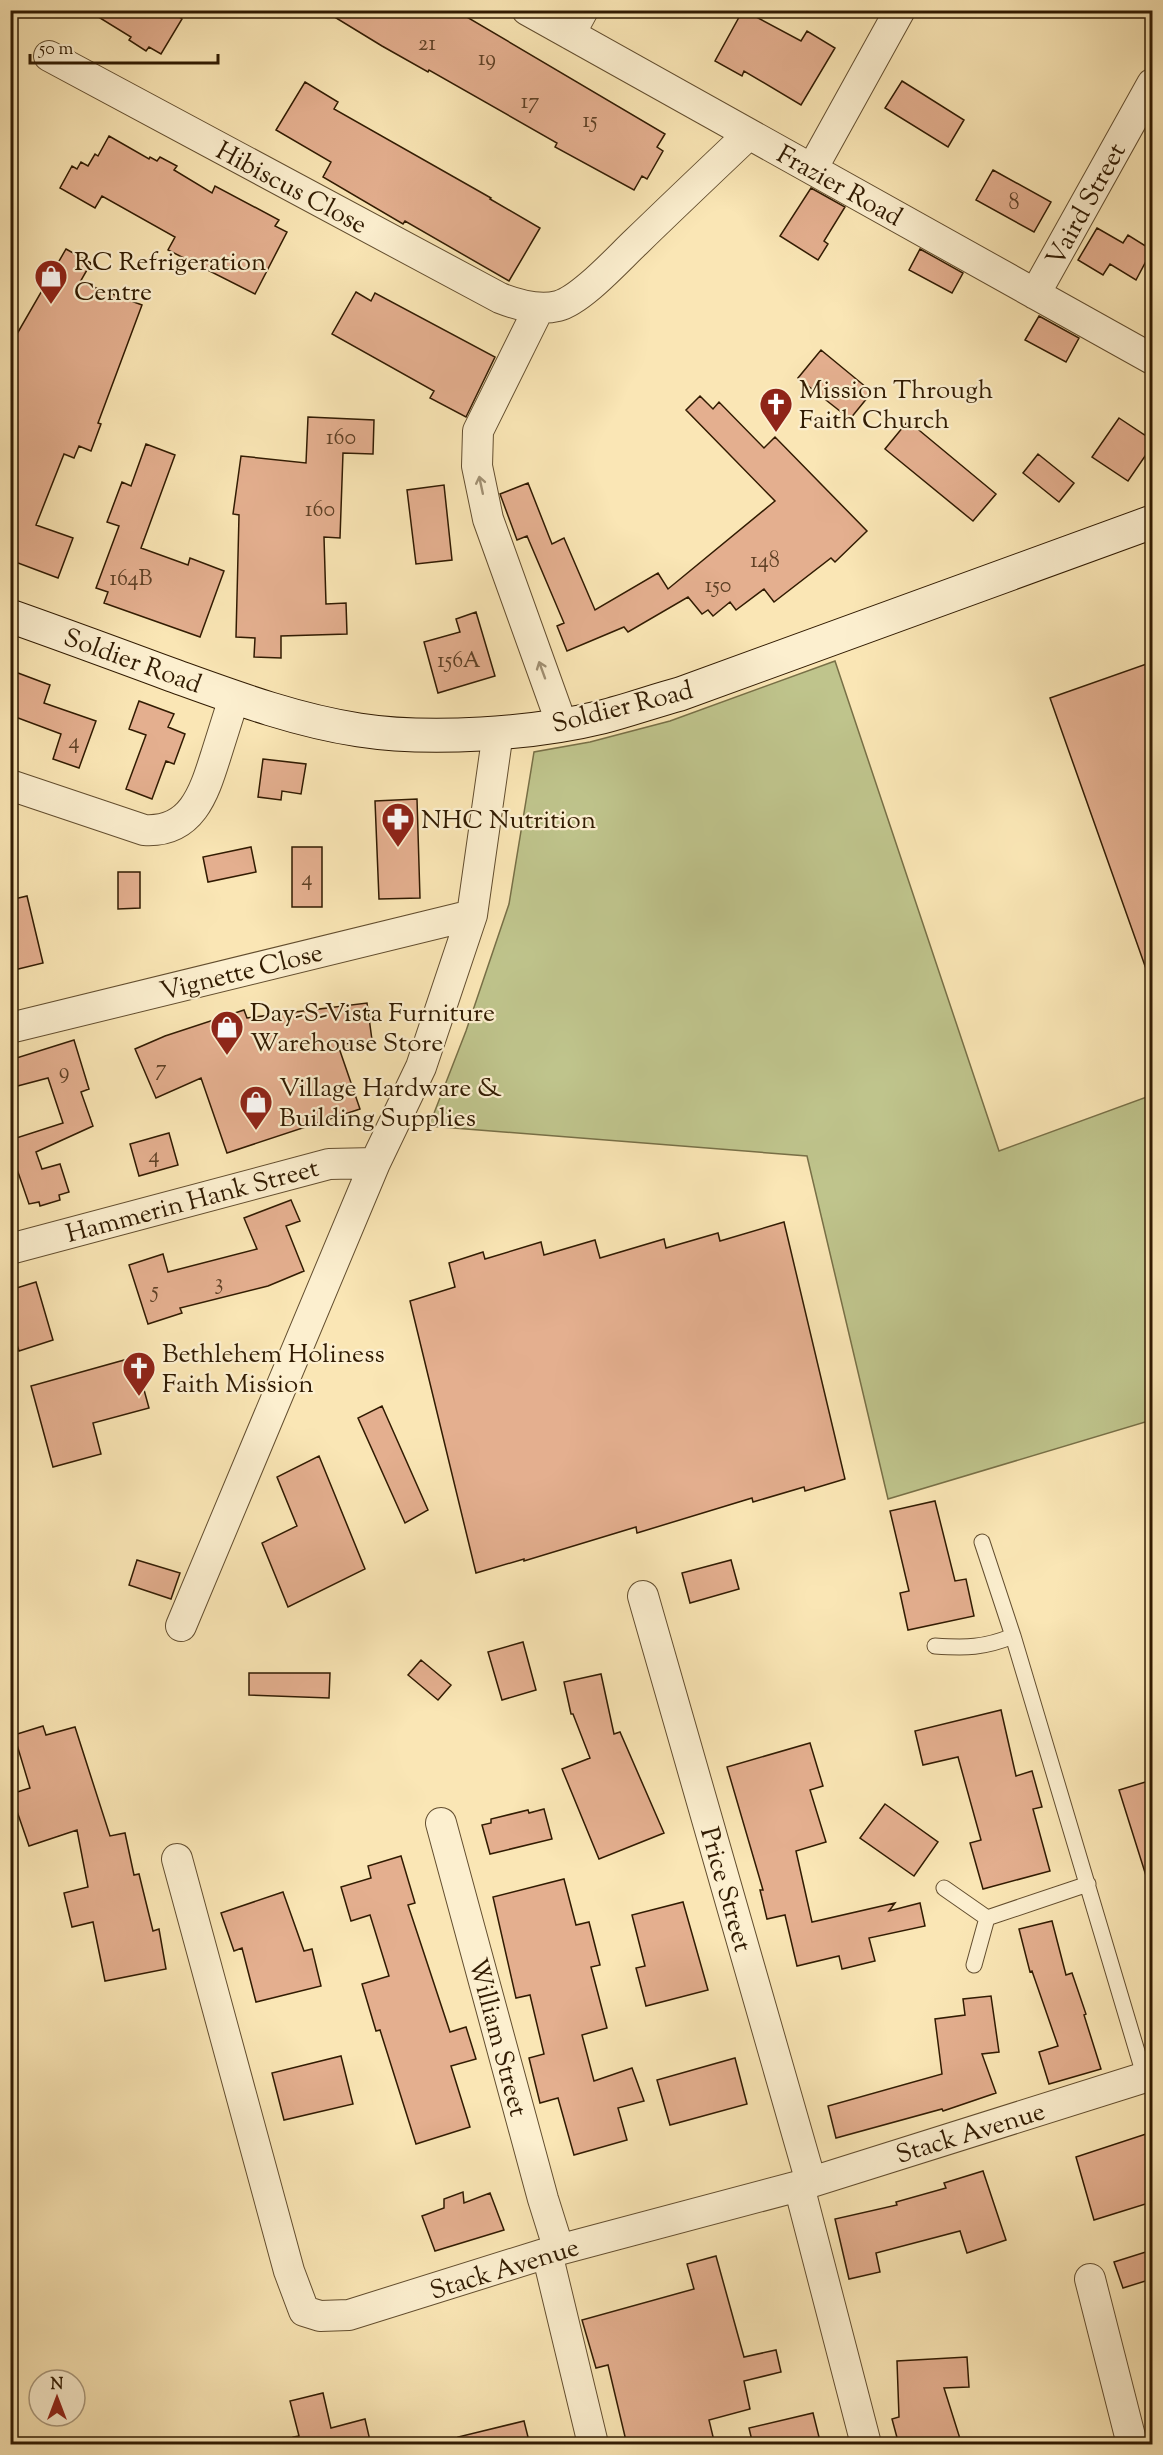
<svg xmlns="http://www.w3.org/2000/svg" width="1163" height="2455" font-family="'Sorts Mill Goudy',serif">
  <rect width="100%" height="100%" fill="#fae6b5"/>
  <filter id="stains"><feTurbulence type="fractalNoise" baseFrequency=".00333" numOctaves="4"/><feColorMatrix values="0 0 0 0 .2 0 0 0 0 .09 0 0 0 0 .02 0 0 0 .5 -.17"/></filter>
  <radialGradient id="worn" r=".72"><stop offset=".6" stop-color="#630" stop-opacity="0"/><stop offset="1" stop-color="#630" stop-opacity=".3"/></radialGradient>
  <path fill="#bfc48c" stroke="#787047" stroke-width="1.5" d="M835 661 999 1151 1152 1095V1420L888 1499 807 1156 429 1126 466 1031 509 904 534 752 590 742 670 721Z"/>
  <path fill="#e4af8f" stroke="#311b02" stroke-width="1.5" d="M87 10H169L182 19 161 54 149 47 146 51 129 40 131 37Z
    M323 10H455L665 134 657 147 663 151 647 179 642 176 634 190 555 147 557 143 429 70 428 72 382 46Z
    M743 10 801 41 807 31 835 48 801 105 744 71 742 76 715 61Z
    M902 81 964 120 948 147 885 108Z
    M305 82 338 102 334 109 491 198 490 199 540 228 509 281 405 221 403 224 323 177 331 162 276 130Z
    M109 136 149 159 150 157 157 161 160 157 177 166 174 170 212 193 215 186 279 220 275 226 287 232 255 294 168 250 175 237 102 196 95 208 60 188 72 166 77 169 81 162 88 166 95 154 98 156Z
    M993 170 1051 202 1034 232 976 200Z
    M811 188 845 207 824 241 828 244 818 260 780 236Z
    M1097 228 1123 243 1128 235 1152 250 1136 280 1110 264 1103 275 1078 260Z
    M66 249 91 263 80 282 142 305 98 423 101 424 91 451 79 446 74 458 64 454 36 525 73 538 58 578 10 560V346Z
    M920 249 963 273 952 293 909 270Z
    M356 292 371 301 375 293 495 357 466 417 430 398 434 391 332 334Z
    M1039 316 1079 338 1066 362 1025 340Z
    M821 350 872 392 850 419 798 378Z
    M700 396 713 409 719 402 764 448 775 437 867 531 835 562 831 558 774 602 764 589 736 610 730 602 713 616 708 610 702 614 688 597 628 632 624 627 567 651 557 626 564 623 527 536 517 540 500 494 528 483 552 544 564 538 595 610 658 573 668 589 775 501 686 410Z
    M308 417 374 420 373 454 343 453 340 538 324 537 326 604 346 603 347 634 281 636V658L254 657 255 638 236 637 239 515 233 514 241 456 306 463Z
    M1119 418 1152 440V446L1128 481 1092 457Z
    M908 421 996 494 973 521 885 449Z
    M146 444 175 455 141 548 188 565 190 558 224 571 200 637 104 603 108 592 96 588 119 526 107 522 122 482 131 486Z
    M1038 454 1074 483 1059 502 1023 473Z
    M444 485 452 560 416 564 407 490Z
    M476 612 495 676 438 693 424 642 460 632 456 619Z
    M1152 662V980H1150L1050 698Z
    M10 670 50 685 44 703 96 721 79 768 53 759 61 734 10 715Z
    M139 701 174 714 168 727 185 734 174 764 166 761 152 799 126 789 146 735 129 729Z
    M263 759 306 764 301 794 282 791 281 800 258 797Z
    M417 799 420 898 379 899 375 801Z
    M251 847 256 872 208 882 203 857Z
    M292 847H322V907H292Z
    M118 872H140V908L118 909Z
    M27 896 43 963 10 971V900Z
    M367 1003 372 1040 338 1045 360 1109 227 1153 201 1078 156 1098 135 1049 165 1036 244 1010 247 1018Z
    M74 1040 89 1089 81 1092 93 1126 36 1152 42 1169 60 1164 69 1192 59 1195 60 1200 40 1206 39 1202 29 1204 10 1149V1140L63 1123 48 1078 10 1088V1060Z
    M169 1133 178 1165 139 1176 130 1144Z
    M291 1200 300 1221 286 1226 304 1271 268 1286 180 1308 182 1313 148 1324 129 1265 163 1254 168 1272 257 1249 244 1218Z
    M784 1222 845 1479 805 1491 804 1487 753 1502 752 1498 637 1533 636 1527 524 1561V1559L476 1573 410 1301 455 1287 449 1263 483 1252 485 1259 541 1242 544 1255 595 1240 600 1258 664 1239 666 1248 718 1233 720 1241Z
    M36 1282 53 1340 19 1351 10 1324V1290Z
    M135 1357 149 1408 93 1423 101 1454 53 1467 31 1386Z
    M382 1406 428 1510 405 1523 358 1418Z
    M319 1456 365 1569 288 1607 262 1543 297 1526 277 1477Z
    M935 1501 955 1581 966 1579 974 1616 908 1630 900 1593 909 1591 890 1511Z
    M137 1560 180 1573 171 1599 129 1585Z
    M731 1560 739 1589 690 1603 682 1573Z
    M523 1642 536 1690 502 1700 488 1652Z
    M421 1660 451 1685 438 1700 408 1675Z
    M249 1673H330L329 1698 249 1695Z
    M601 1674 614 1734 620 1732 664 1833 599 1859 562 1769 590 1758 573 1714H571L564 1682Z
    M1001 1710 1016 1776 1032 1771 1042 1807 1033 1809 1050 1871 983 1889 970 1843 981 1840 958 1757 923 1765 915 1731Z
    M43 1726 46 1735 75 1727 110 1836 125 1833 134 1875 139 1874 153 1931 159 1929 166 1969 105 1981 93 1922 72 1927 64 1893 88 1887 77 1830 29 1846 11 1794 30 1788 14 1735Z
    M810 1743 823 1786 810 1790 826 1842 796 1851 812 1922 895 1903 889 1911 920 1903 925 1926 869 1938 875 1961 842 1969 839 1956 797 1966 785 1915 767 1919 760 1890H763L727 1767Z
    M1152 1780V1882H1148L1119 1790Z
    M885 1804 938 1842 914 1876 860 1838Z
    M544 1809 552 1839 490 1854 482 1825 491 1823V1819L528 1810 529 1813Z
    M401 1856 415 1903 408 1905 450 2032 466 2027 476 2059 451 2066 470 2127 416 2144 380 2030 376 2031 362 1984 389 1976 370 1915 351 1921 341 1887 371 1878 368 1866Z
    M564 1879 576 1925 589 1922 600 1965 591 1967 607 2028 582 2035 594 2081 632 2068 644 2101 618 2108 627 2140 574 2155 558 2098 540 2103 529 2058 544 2054 530 1995 516 1998 493 1897Z
    M283 1892 304 1951 312 1949 321 1986 256 2002 242 1948 234 1951 221 1913Z
    M683 1902 708 1990 646 2006 636 1968 645 1966 632 1915Z
    M1052 1921 1066 1975 1072 1973 1086 2014 1084 2015 1101 2069 1049 2084 1039 2052 1058 2046 1032 1971 1030 1972 1019 1929Z
    M991 1996 999 2052 982 2054 996 2093 943 2111 942 2109 836 2138 828 2106 942 2074 935 2019 965 2015 963 1999Z
    M341 2056 353 2104 284 2120 272 2073Z
    M735 2058 747 2104 670 2125 657 2080Z
    M1152 2132V2202L1094 2220 1076 2157Z
    M983 2171 1006 2240 967 2253 960 2231 876 2253 880 2272 849 2279 835 2219 897 2205 896 2202 946 2188 944 2183Z
    M463 2192 464 2203 490 2193 504 2230 435 2251 422 2216 444 2208V2199Z
    M1152 2250V2279L1123 2288 1114 2262Z
    M716 2256 744 2357 776 2350 781 2372 744 2381 750 2409 709 2420 715 2445H627L608 2365 596 2368 582 2320 694 2289 687 2264Z
    M967 2357 969 2387 944 2388 962 2445H899L892 2419 899 2417 897 2361Z
    M323 2393 331 2428 365 2419 371 2445H294L293 2437 299 2436 290 2401Z
    M813 2413 821 2445H753L749 2428Z
    M524 2421 530 2445H459L458 2437Z"/>
  <g fill="none" stroke-linecap="round" stroke-linejoin="round">
    <defs>
      <path id="service" d="M982 1542 1013 1636 1145 2078
        M935 1646C966 1648 984 1648 1013 1636
        M944 1888 987 1918 1088 1884
        M974 1965 987 1918"/>
      <path id="minor" d="M527 10 1152 359
        M570 34 583 10
        M49 56 500 298C518 305 538 311 558 306 581 300 618 259 636 242 673 206 711 170 749 134
        M812 169 900 10
        M1035 294 1152 84
        M539 308 478 431 477 466 488 519 562 725
        M10 785 144 830C192 833 204 793 216 755 222 736 228 717 234 698
        M10 1028 472 915
        M10 1249 329 1164 375 1163
        M643 1596 811 2182
        M181 1626 375 1163 421 1067 472 915 498 732
        M441 1823 543 2199 559 2250
        M177 1859 289 2271 304 2311 320 2316 349 2315 547 2253 799 2186 1152 2075
        M799 2186 866 2444
        M547 2253 593 2444
        M1090 2279 1132 2444"/>
      <path id="secondary" d="M10 616C64 635 118 655 172 675 233 697 294 720 359 730 430 741 533 734 602 717 629 710 654 701 680 694L1152 522"/>
    </defs>
    <use href="#service" stroke="#634e2f" stroke-width="17"/>
    <use href="#minor" stroke="#634e2f" stroke-width="32"/>
    <use href="#secondary" stroke="#311b02" stroke-width="35"/>
    <use href="#service" stroke="#fcefcf" stroke-width="15"/>
    <use href="#minor" stroke="#fcefcf" stroke-width="30"/>
    <use href="#secondary" stroke="#fcefcf" stroke-width="33"/>
  </g>
  <defs><path id="oneway-shaft" d="M-6 0H5M1.5-3L5.5 0L1.5 3" fill="none" stroke-width="1.6" stroke-linecap="round" stroke-linejoin="round" transform="scale(1.5)"/></defs>
  <g stroke="#a19073">
    <use href="#oneway-shaft" transform="translate(481 485) rotate(-102)"/>
    <use href="#oneway-shaft" transform="translate(542 670) rotate(-110)"/>
  </g>
  <defs>
    <symbol id="shop-pin" viewBox="-11 -11 22 30"><path d="M0 17L-7.5 6A9.5 9.5 0 1 1 7.5 6Z" fill="#8f2418" stroke="#fcefcf"/><path d="M-5-2.5h2.3a2.7 3.5 0 0 1 5.4 0H5L5.5 6h-11ZM-1.5-2.5h3a1.5 2.3 0 0 0-3 0Z" fill="#fff"/></symbol>
    <symbol id="church-pin" viewBox="-11 -11 22 30"><path d="M0 17L-7.5 6A9.5 9.5 0 1 1 7.5 6Z" fill="#8f2418" stroke="#fcefcf"/><path d="M-1.2-6h2.4v3.5h3.3v2.4h-3.3V6h-2.4V-.1h-3.3v-2.4h3.3Z" fill="#fff"/></symbol>
    <symbol id="pharmacy-pin" viewBox="-11 -11 22 30"><path d="M0 17L-7.5 6A9.5 9.5 0 1 1 7.5 6Z" fill="#8f2418" stroke="#fcefcf"/><path d="M-2-6h4v4h4v4h-4v4h-4v-4h-4v-4h4Z" fill="#fff"/></symbol>
  </defs>
  <g fill-rule="evenodd">
    <use href="#shop-pin" x="32" y="257" width="38" height="52"/>
    <use href="#church-pin" x="757" y="385" width="38" height="52"/>
    <use href="#pharmacy-pin" x="379" y="800" width="38" height="52"/>
    <use href="#shop-pin" x="208" y="1008" width="38" height="52"/>
    <use href="#shop-pin" x="237" y="1083" width="38" height="52"/>
    <use href="#church-pin" x="120" y="1349" width="38" height="52"/>
  </g>
  <g text-anchor="middle" stroke-width="4.5" stroke-linejoin="round" paint-order="stroke">
    <g font-size="22" fill="#5e4025">
      <text x="427" y="50">21</text>
      <text x="487" y="65">19</text>
      <text x="530" y="108">17</text>
      <text x="590" y="127">15</text>
      <text x="1014" y="209">8</text>
      <text x="341" y="444">160</text>
      <text x="320" y="516">160</text>
      <text x="765" y="567">148</text>
      <text x="131" y="585">164B</text>
      <text x="718" y="592">150</text>
      <text x="459" y="667">156A</text>
      <text x="74" y="748">4</text>
      <text x="307" y="885">4</text>
      <text x="161" y="1075">7</text>
      <text x="64" y="1078">9</text>
      <text x="154" y="1162">4</text>
      <text x="219" y="1289">3</text>
      <text x="155" y="1297">5</text>
    </g>
    <g font-size="26" fill="#311b02" stroke="#fcefcf">
      <text transform="translate(840 185) rotate(29)" y="9">Frazier Road</text>
      <text transform="translate(292 187) rotate(28)" y="9">Hibiscus Close</text>
      <text transform="translate(1085 204) rotate(-61)" y="9">Vaird Street</text>
      <text transform="translate(133 660) rotate(20)" y="9">Soldier Road</text>
      <text transform="translate(622 706) rotate(-14)" y="9">Soldier Road</text>
      <text transform="translate(241 971) rotate(-14)" y="9">Vignette Close</text>
      <text transform="translate(192 1200) rotate(-15)" y="9">Hammerin Hank Street</text>
      <text transform="translate(727 1889) rotate(74)" y="9">Price Street</text>
      <text transform="translate(499 2037) rotate(75)" y="9">William Street</text>
      <text transform="translate(970 2132) rotate(-17)" y="9">Stack Avenue</text>
      <text transform="translate(504 2268) rotate(-17)" y="9">Stack Avenue</text>
    </g>
    <g font-size="26" fill="#311b02" stroke="#fcefcf" text-anchor="start">
      <text x="74" y="270">RC Refrigeration<tspan x="74" dy="30">Centre</tspan></text>
      <text x="799" y="398">Mission Through<tspan x="799" dy="30">Faith Church</tspan></text>
      <text x="421" y="828">NHC Nutrition</text>
      <text x="250" y="1021">Day-S-Vista Furniture<tspan x="250" dy="30">Warehouse Store</tspan></text>
      <text x="279" y="1096">Village Hardware &amp;<tspan x="279" dy="30">Building Supplies</tspan></text>
      <text x="162" y="1362">Bethlehem Holiness<tspan x="162" dy="30">Faith Mission</tspan></text>
    </g>
  </g>
  <rect width="1163" height="2455" fill="none" stroke="#fae6b5" stroke-width="36"/>
  <rect x="12" y="12" width="1139" height="2431" fill="none" stroke="#311b02" stroke-width="3"/>
  <rect x="18" y="18" width="1127" height="2419" fill="none" stroke="#311b02" stroke-width="1.5"/>
  <g transform="translate(57 2398)"><circle r="28" fill="#fcefcf" stroke="#ab9a7d" stroke-width="1.5"/>
  <path d="M0-4.5L10 22L0 15L-10 22Z" fill="#8f2418"/>
  <text y="-9" font-size="16" font-weight="bold" text-anchor="middle" fill="#311b02">N</text>
  </g>
  <path d="M30 54v9h188v-9" fill="none" stroke="#311b02" stroke-width="3"/>
  <text x="39" y="54" font-size="18" fill="#311b02" stroke="#fcefcf" stroke-width="4.5" paint-order="stroke">50 m</text>
  <rect width="100%" height="100%" filter="url(#stains)"/>
  <rect width="100%" height="100%" fill="url(#worn)"/>
</svg>
